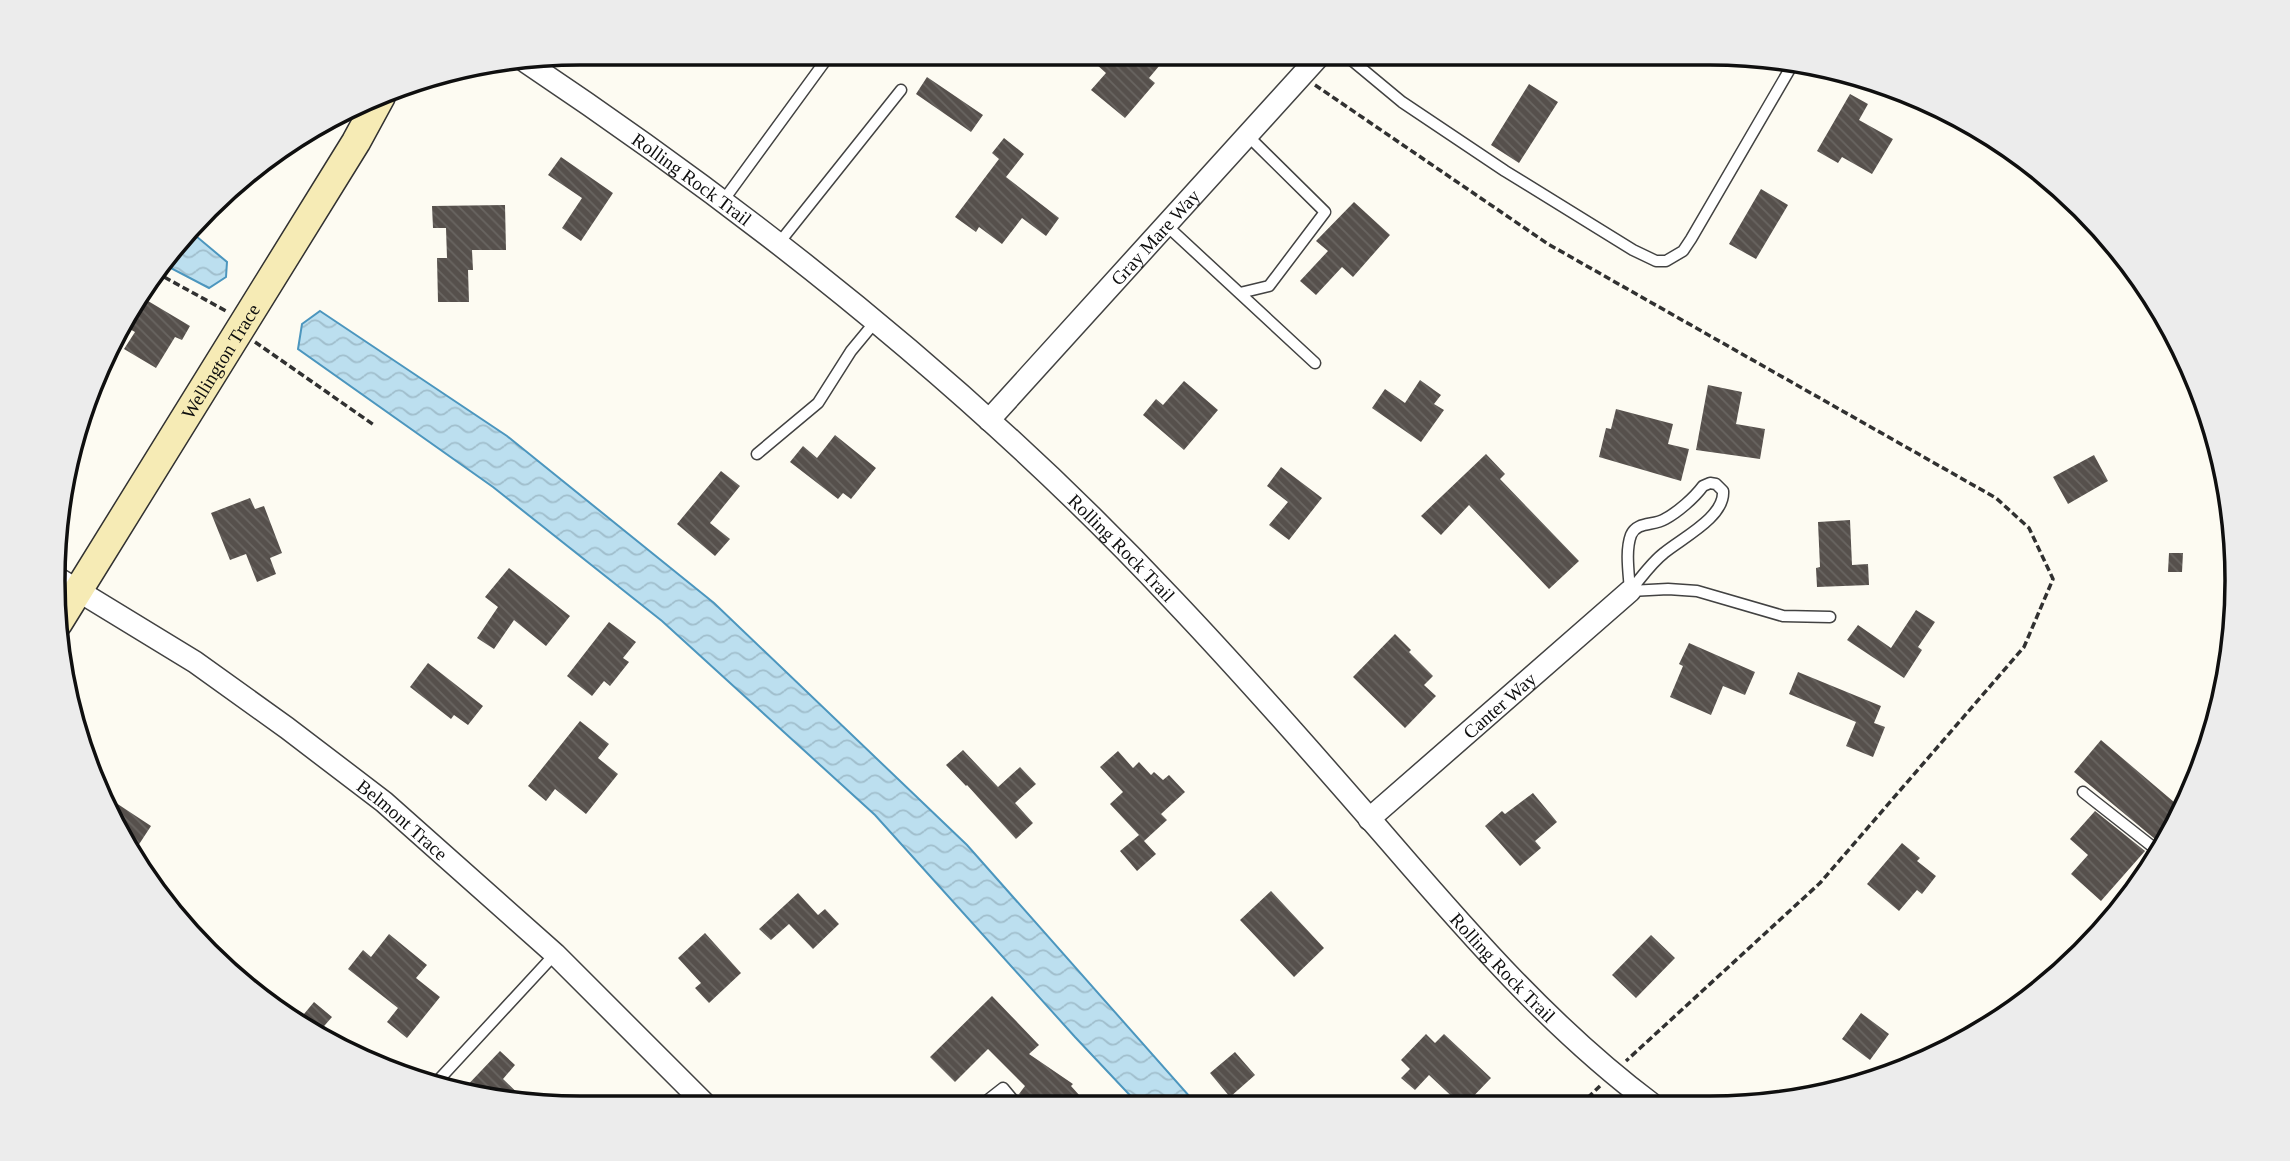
<svg xmlns="http://www.w3.org/2000/svg" width="2290" height="1161" font-family="Georgia,serif">
  <defs>
    <pattern id="water-waves" width="16" height="10" patternUnits="userSpaceOnUse" patternTransform="scale(1.75)"><rect width="16" height="10" fill="#bcdfef"/><path d="M0 5q4-4 8 0t8 0" fill="none" stroke="#a0becc"/></pattern>
    <pattern id="building-back-hatch" width="6" height="6" patternUnits="userSpaceOnUse" patternTransform="scale(1.75)"><rect width="6" height="6" fill="#56504c"/><path d="M-1 5l2 2M0 0l6 6M5-1l2 2" fill="none" stroke="#696561"/></pattern>
  </defs>
  <rect width="100%" height="100%" fill="#fdfbf2"/>
  <path fill="url(#water-waves)" stroke="#4c96be" stroke-width="2" d="M185 231 196 236 227 262 226 277 209 288 161 263Z
    M320 311 507 436 714 603 967 845 1198 1106H1140L1075 1037 875 815 662 621 493 487 298 349 302 324Z"/>
  <path fill="url(#building-back-hatch)" d="M1105 53H1128L1135 59 1140 53H1170L1149 78 1155 83 1125 118 1091 90 1106 73 1096 64Z
    M927 77 983 115 971 132 916 94Z
    M1529 84 1558 102 1519 163 1491 145Z
    M1850 94 1868 104 1859 120 1893 139 1872 174 1842 157 1838 163 1817 151Z
    M1004 138 1024 154 1006 177 1059 218 1046 236 1022 218 1002 244 979 227 976 232 955 217 999 159 992 153Z
    M561 157 613 193 581 241 562 228 582 198 548 175Z
    M1761 189 1788 205 1756 259 1729 244Z
    M1354 202 1390 235 1353 277 1342 267 1316 295 1300 281 1328 251 1316 241Z
    M505 205 506 250H472L473 270H468L469 302H438L437 258H447L446 228H433L432 206Z
    M143 298 190 326 182 340 175 337 156 368 124 349 135 332 126 327Z
    M1420 380 1441 395 1434 404 1444 410 1421 442 1372 408 1385 389 1405 403Z
    M1184 381 1218 410 1184 450 1143 415 1156 399 1163 405Z
    M1708 385 1742 392 1736 424 1765 429 1760 459 1696 450Z
    M1616 409 1673 424 1668 444 1689 449 1681 481 1599 457 1606 428 1611 429Z
    M835 435 876 468 851 499 843 493 838 499 790 462 803 446 817 458Z
    M1486 454 1505 474 1500 479 1579 561 1549 589 1469 505 1441 535 1421 516Z
    M2094 455 2108 481 2068 504 2053 477Z
    M1281 467 1322 498 1289 540 1269 525 1288 502 1267 486Z
    M721 471 740 486 710 523 730 539 715 556 677 524Z
    M250 498 255 509 264 506 282 553 270 558 276 574 257 582 246 554 230 560 211 513Z
    M1850 520 1852 565 1868 564 1869 585 1817 587 1816 568 1820 567 1818 522Z
    M2169 553H2183L2182 572H2168Z
    M509 568 570 616 546 646 514 620 494 649 477 638 498 607 485 597Z
    M1916 610 1935 622 1918 647 1922 650 1904 678 1847 640 1858 625 1891 648Z
    M609 622 636 642 623 658 629 662 610 686 604 681 592 696 567 676Z
    M1395 634 1411 650 1409 652 1433 676 1424 685 1436 696 1405 728 1353 677Z
    M1689 643 1755 672 1745 695 1723 686 1711 715 1670 697 1683 666 1679 664Z
    M428 663 483 706 468 725 454 715 451 719 410 687Z
    M1798 672 1881 706 1874 723 1885 727 1873 757 1846 746 1856 722 1789 694Z
    M580 721 609 744 598 758 618 774 586 814 555 789 546 801 528 786Z
    M2101 740 2181 808 2155 839 2074 772Z
    M963 750 998 787 1020 767 1036 784 1015 803 1033 823 1016 839 967 785 966 786 946 765Z
    M1118 751 1133 768 1139 762 1151 775 1154 772 1163 780 1169 775 1185 792 1161 814 1167 820 1144 841 1156 854 1137 871 1120 851 1139 835 1110 804 1123 792 1100 767Z
    M101 793 151 826 134 852 107 814Z
    M1533 793 1557 822 1535 841 1541 848 1520 866 1485 826 1502 811 1505 814Z
    M2095 811 2145 851 2101 901 2071 874 2088 855 2070 839Z
    M1902 843 1920 858 1917 861 1936 876 1922 894 1917 890 1899 911 1867 884Z
    M1271 891 1324 948 1294 977 1240 920Z
    M798 893 818 915 825 909 839 924 813 949 789 924 771 940 759 929Z
    M705 933 741 973 709 1003 695 988 701 983 678 958Z
    M389 934 427 965 416 978 440 997 407 1038 387 1022 398 1008 348 969 363 950 371 957Z
    M1651 935 1675 958 1636 998 1612 975Z
    M992 996 1039 1045 1029 1054 1073 1084 1071 1086 1089 1106H1036L1019 1094 1025 1086 988 1049 955 1082 930 1057Z
    M314 1002 332 1017 318 1033 299 1020Z
    M1861 1013 1889 1034 1870 1060 1842 1039Z
    M1426 1034 1435 1043 1444 1034 1491 1078 1465 1105H1461L1429 1075 1415 1090 1401 1078 1410 1069 1401 1060Z
    M500 1051 515 1065 503 1079 530 1105 460 1093Z
    M1235 1052 1255 1075 1230 1097 1210 1073Z"/>
  <g fill="none" stroke-linecap="round" stroke-linejoin="round">
    <defs>
      <path id="lane" d="M1343 53 1402 102 1505 171 1633 250 1656 261H1666L1683 251 1691 239 1794 62
        M723 201 831 53
        M1166 225 1315 363
        M779 243 901 90
        M1240 293 1269 286 1325 212 1247 135
        M757 454 818 403 851 351 875 322
        M1710 483 1716 484 1723 491C1725 517 1682 538 1664 553 1651 563 1641 578 1630 591 1629 574 1625 551 1631 535 1637 521 1654 526 1665 519 1678 512 1694 498 1703 486Z
        M1630 591 1668 589 1697 591 1783 616 1830 617
        M2083 792 2158 851
        M433 1086 555 954
        M980 1106 1003 1088 1018 1106"/>
      <g id="street">
        <path id="s1" d="M526 62C759 218 981 395 1173 600 1248 679 1319 760 1390 842 1471 936 1553 1030 1652 1104"/>
        <path id="s2" d="M989 420 1322 53"/>
        <path id="s3" d="M59 579 195 662 287 728 384 802 555 954 708 1107"/>
        <path id="s4" d="M1369 819 1630 591"/>
      </g>
      <g id="secondary">
        <path id="s5" d="M58 623 356 142 381 96"/>
      </g>
    </defs>
    <use href="#lane" stroke="#424242" stroke-width="13"/>
    <use href="#street" stroke="#424242" stroke-width="24"/>
    <use href="#secondary" stroke="#313131" stroke-width="31"/>
    <path stroke="#313131" stroke-width="3.5" stroke-dasharray="7 3.5" stroke-linecap="butt" d="M1271 53 1286 65
      M1315 85 1548 244 1996 498 2029 528 2053 579 2024 647 1820 883 1626 1061
      M155 272 226 311
      M255 342 374 425
      M1580 1105 1600 1086"/>
    <use href="#lane" stroke="#fff" stroke-width="10"/>
    <use href="#street" stroke="#fff" stroke-width="21"/>
    <use href="#secondary" stroke="#f6ebb5" stroke-width="28"/>
  </g>
  <g text-anchor="middle" stroke-width="7" stroke-linejoin="round" paint-order="stroke">
    <g font-size="19" fill="#0f0f0f" stroke="#fff">
      <text dy="7" stroke="none"><textPath href="#s1" startOffset="203">Rolling Rock Trail</textPath></text>
      <text dy="7" stroke="none"><textPath href="#s2" startOffset="247">Gray Mare Way</textPath></text>
      <text dy="7" stroke="none"><textPath href="#s5" startOffset="308">Wellington Trace</textPath></text>
      <text dy="7" stroke="none"><textPath href="#s1" startOffset="770">Rolling Rock Trail</textPath></text>
      <text dy="7" stroke="none"><textPath href="#s4" startOffset="173">Canter Way</textPath></text>
      <text dy="7" stroke="none"><textPath href="#s3" startOffset="420">Belmont Trace</textPath></text>
      <text dy="7" stroke="none"><textPath href="#s1" startOffset="1337">Rolling Rock Trail</textPath></text>
    </g>
  </g>
  <path d="M0 0H2290V1161H0ZM580 65H1710A515 515 0 0 1 2225 580V581A515 515 0 0 1 1710 1096H580A515 515 0 0 1 65 581V580A515 515 0 0 1 580 65Z" fill="#ececec" fill-rule="evenodd"/>
  <path fill="none" stroke="#0f0f0f" stroke-width="3.5" d="M580 65H1710A515 515 0 0 1 2225 580V581A515 515 0 0 1 1710 1096H580A515 515 0 0 1 65 581V580A515 515 0 0 1 580 65Z"/>
</svg>
